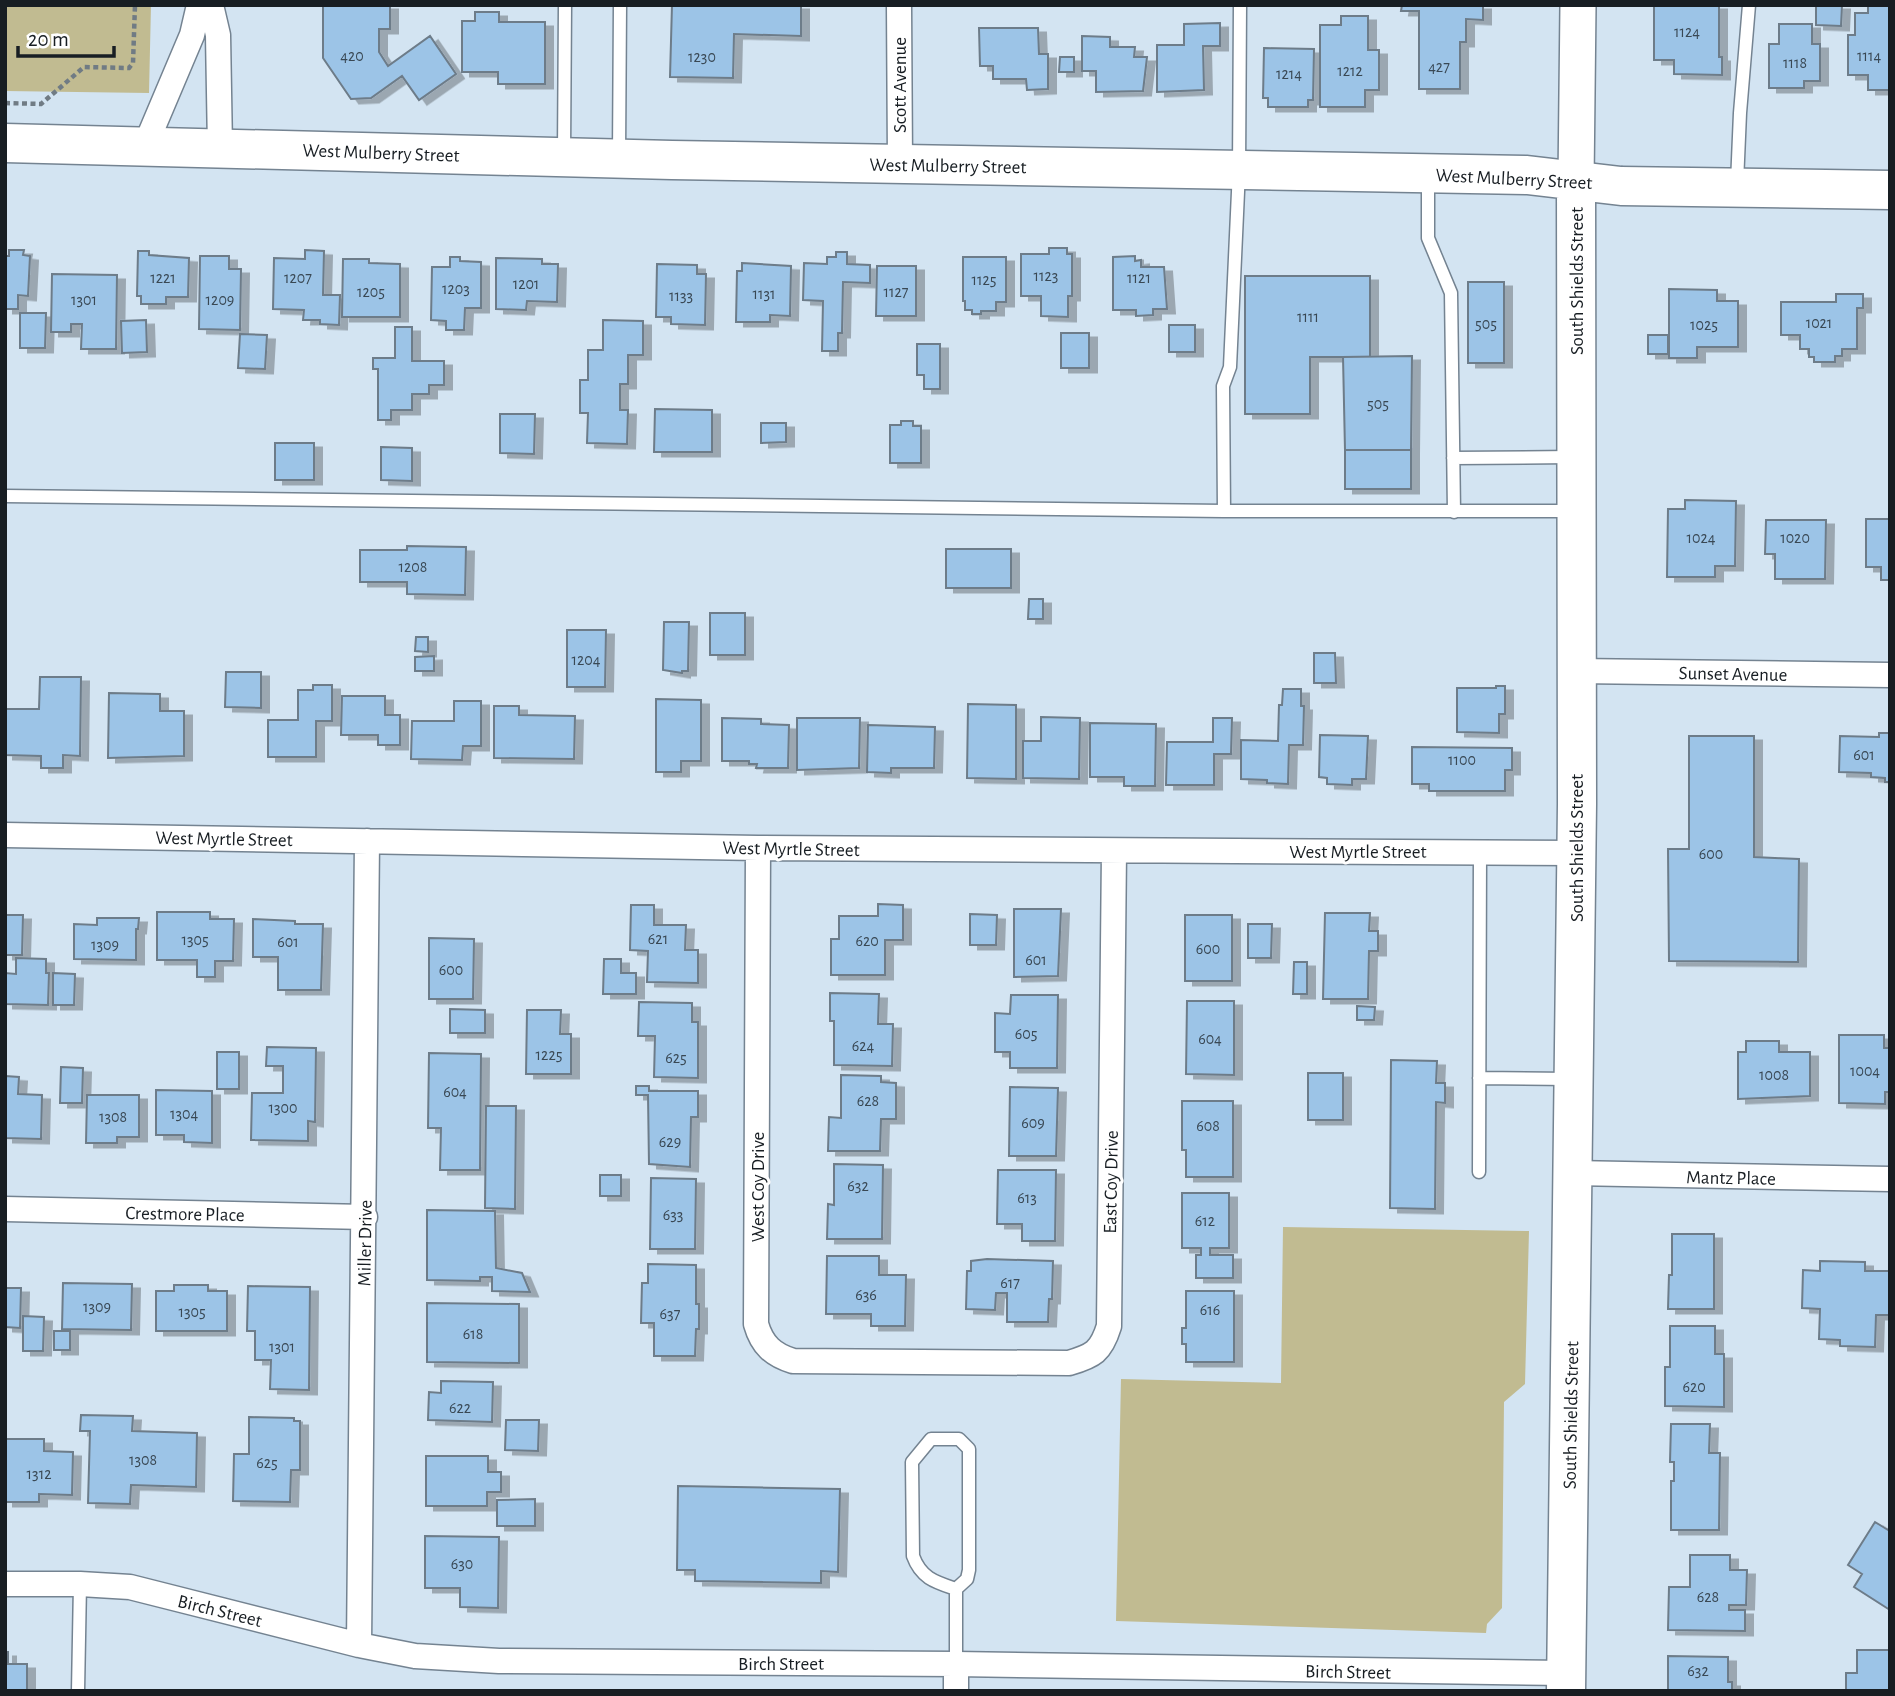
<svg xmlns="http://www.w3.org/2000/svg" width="1895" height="1696" font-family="'Alegreya Sans',sans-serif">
  <defs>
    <filter id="shadow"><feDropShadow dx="8" dy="4.5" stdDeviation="0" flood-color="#0004"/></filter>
  </defs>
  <rect width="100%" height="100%" fill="#d3e4f2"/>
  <path fill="#c1bb91" d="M5 5H151L149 93 5 91Z
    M1283 1227 1529 1231 1525 1384 1504 1402 1502 1608 1487 1624 1486 1633 1116 1621 1121 1379 1281 1383Z"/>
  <path fill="#9cc4e7" stroke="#6d7c89" stroke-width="2" filter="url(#shadow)" d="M323 5H390V29H379V52L388 66 430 36 456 74 419 100 402 76 371 98 351 99 323 58Z
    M672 5H801V36L734 34 733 78 670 77Z
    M1402 5H1483V20L1466 19V42H1460V89H1419V11H1401Z
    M1654 5H1719V57H1722V75L1674 74V60H1654Z
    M1816 5H1842L1841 26 1816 25Z
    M1868 5H1890V90H1868V75H1848V35H1855V13H1868Z
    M475 12H499V22H545V84H498V72H462V21H475Z
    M1341 16H1368V50H1379V90H1365V107H1320V25H1341Z
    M1220 23V46H1203L1204 90 1157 92V45H1184V24Z
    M1779 24H1812V44H1820V81H1804V88H1769V44H1779Z
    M979 28H1038L1039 54H1048V89L1027 90 1026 79H993V66H980Z
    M1082 36 1110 37V47H1135L1134 57H1147L1143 91 1096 92V71H1082Z
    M1264 48 1314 49 1313 100H1308V107H1268V98H1263Z
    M1060 57H1074V72H1059Z
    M1049 248H1067V254H1072V296H1068V317L1041 316V296H1021V254H1049Z
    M9 250H24L23 255 30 256 28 296 18 295V309H5V256H9Z
    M305 250 324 251 323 295H340L339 325 320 324V320H303L304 310 273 309 274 258 305 259Z
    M138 251H149V255L189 258 188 297H166V304H141V296H137Z
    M836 252H847V264L870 265V283L843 282 842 333H838V351H822L823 301 803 300 804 263 827 264V257H836Z
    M200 256H229V269H241L240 330 199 329Z
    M1135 256V261L1141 260V267H1164L1167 309H1153V315L1136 316V310H1113V257Z
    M450 257H460V261L481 262V308H465L464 330H446V321L431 320 432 267H450Z
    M963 257H1006V302H996V311H981V314H972V310H965V301H963Z
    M496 258 542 259V264H558L557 302 527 301 526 310 496 309Z
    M343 259H369V263L400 264V317H342Z
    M742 263 791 266 790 316 770 315V322H736L737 271H742Z
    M657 264 697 265V274H706L705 325 671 324V317H656Z
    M877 266H916V316H876Z
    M52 274 117 275 116 349H81L82 324H71V332H51Z
    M1245 276H1370V357H1310V414H1245Z
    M1468 282H1504V363H1468Z
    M1669 289 1717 290V301H1738V347H1697V358H1669Z
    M1836 294H1863V308H1857V349H1842V356H1835V362H1814V357H1809V349H1800V335H1781V302H1836Z
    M20 313H46L45 348H20Z
    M146 320 147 352 122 353 121 321Z
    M603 320 643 321V355H628V384H620V410H628L627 444 587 443 588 413H580V380H588V350H603Z
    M1169 325H1195V352H1169Z
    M395 327H412V361H444V385H429V394H412V410H391V420H378V369H373V358H395Z
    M1061 333H1089V368H1061Z
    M240 334 267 335 265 369 238 368Z
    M1648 335H1668V354H1648Z
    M917 344H940V389H924V375H917Z
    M1412 356 1411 450H1345L1343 357Z
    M655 409 712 410V452H654Z
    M500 414H535L534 454 500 453Z
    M901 421H913V426H921V463H890V425H901Z
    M761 423H786V442L761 443Z
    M275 443H314V480H275Z
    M381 447 412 448V481L381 480Z
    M1345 450H1411V489H1345Z
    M1685 500 1736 501 1735 566H1715V577H1667L1668 509H1685Z
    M1866 519H1890V580H1881V567H1866Z
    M1766 520H1826L1825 579H1775V554H1765Z
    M407 546 466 547 465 595 407 594V582H360V550H407Z
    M946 549H1011V588H946Z
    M1029 599H1043V619H1028Z
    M710 613H745V655H710Z
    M664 622H689L688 671H682V673L663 670Z
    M567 630H606L605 687H567Z
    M416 637H428V652L415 651Z
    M1314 653H1335L1336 683H1314Z
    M434 656V671H415V657Z
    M226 672H261V708L225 707Z
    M40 677H81L80 756 63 755V768H41V756L5 755 6 709H39Z
    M313 685H332V721H316V757H268V720H298V690H313Z
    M1496 686H1505V714H1499V733L1457 732V688H1496Z
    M1283 689H1301V706H1304L1303 745H1289L1288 784 1267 783V780L1241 779V740L1278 741 1279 705H1282Z
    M109 693 160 694V711H184V756L108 758Z
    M342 696H385V715H400V745H378V735H341Z
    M656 699 701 700V761H681V772H656Z
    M454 701H481V746H463L462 760 411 759 412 721H454Z
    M968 704 1016 705V779L967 778Z
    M494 706H519V715L575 716 574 759 494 758Z
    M1041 717 1080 718 1079 779 1023 778V741H1041Z
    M722 718 761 719V724L789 725 788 768H756L757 764H749V761H722Z
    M797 718H860L859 768 797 770Z
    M1213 718H1232L1231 754H1214V785H1166L1167 742H1213Z
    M1090 723 1156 724 1155 786H1124V777H1090Z
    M868 725 935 727 934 768H891V773L867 772Z
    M1879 733H1890V782H1885V778L1871 777V773L1839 772 1840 736 1879 737Z
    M1320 735 1368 736 1366 779H1352V785L1327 784V778L1319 777Z
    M1689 736H1754V857L1799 859 1798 962 1669 961 1668 849H1689Z
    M1412 747 1512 748V770H1505V791H1429V784H1412Z
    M878 904 903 905V940H885V975H831V939H839V916H878Z
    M631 905H654V925H686L685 950H698V983L647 982 648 951 630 950Z
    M1014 909H1061L1058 976 1014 977Z
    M157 912H210V919H234L233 961H215V977H197V960H157Z
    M1325 913H1370L1369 931H1378V951H1369L1368 999H1323Z
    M970 914 997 915 996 945H970Z
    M5 915H23L22 955H5Z
    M1185 915H1232V981H1185Z
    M97 918H139L138 929H136V960L74 959V924L97 925Z
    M253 919 295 921V924H323L321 990H278V957H253Z
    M1248 924H1272L1271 958H1248Z
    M429 938 474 939 473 999H429Z
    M16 958 46 959V973H49L48 1005 5 1004V973L16 974Z
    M604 959H621V973H636V994H603Z
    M1294 962H1307V994H1293Z
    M53 973 75 974 74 1005H53Z
    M830 993 879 994 878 1024H893L892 1066 834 1065V1021H830Z
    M1011 995H1058L1057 1068H1010V1052H995V1013L1010 1014Z
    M1187 1001H1234V1075L1186 1074Z
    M639 1002 692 1003V1022H698V1078L654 1077 655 1036H638Z
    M1357 1006 1375 1007 1374 1020H1357Z
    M450 1009 485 1010V1033H450Z
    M527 1010H561L560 1034H571V1074H526Z
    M1839 1035H1884V1048H1890V1092H1885V1104L1839 1103Z
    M1746 1041H1779V1052H1810V1096L1738 1099V1052H1746Z
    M267 1047 316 1048 315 1122 308 1121V1141L251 1140 252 1093H283V1066H266Z
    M217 1052H239V1089H217Z
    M429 1053 481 1054 480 1170H440L441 1128H428Z
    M1391 1060 1437 1061 1436 1083H1445V1103L1436 1102 1435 1209 1390 1208Z
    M61 1067 83 1068 82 1103H60Z
    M1308 1073H1343V1120H1308Z
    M841 1075 881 1076V1082L896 1083V1119H881L880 1151H828L829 1117 841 1118Z
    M5 1076 19 1077 18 1094 42 1095 41 1139 5 1138Z
    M636 1086H649V1091H698V1117H691L690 1167 649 1164 648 1095H636Z
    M1010 1087 1058 1088 1056 1156H1009Z
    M156 1090 212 1091V1143L184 1142V1135H156Z
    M87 1095H139V1137H117V1143H86Z
    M1182 1101H1233V1177H1186V1150H1182Z
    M486 1106H516L515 1209 485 1208Z
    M834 1164 883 1165 882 1239H827L828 1204 834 1205Z
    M998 1170H1056L1055 1241H1022V1224H997Z
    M600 1175H621V1196H600Z
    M651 1178 696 1179 695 1249H650Z
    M1182 1193H1229V1248H1210V1255H1233V1278H1196V1255H1201V1248H1182Z
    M427 1210 495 1211 496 1268 522 1273 530 1292 492 1291V1277H480V1281L427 1280Z
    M1672 1234H1714V1309H1668L1669 1275H1672Z
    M827 1256H879V1275H906L905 1326H871V1314H826Z
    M987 1259 1053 1261 1052 1299H1049L1048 1322H1007V1293H996L995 1310 966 1309 967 1271H971V1261Z
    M1820 1261 1865 1262V1271H1890V1315H1876L1875 1347 1840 1346V1340L1819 1339 1820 1309 1802 1308 1803 1270 1820 1271Z
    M648 1264 696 1265V1304H699V1329H696L695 1356H654V1323H641L642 1283H648Z
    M63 1283 132 1284 131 1330 62 1329Z
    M174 1285H208V1291H227V1331H156V1291H174Z
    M248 1286 310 1287 309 1390 270 1389 271 1360H255V1331H247Z
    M5 1288H21L20 1328 5 1327Z
    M1186 1291H1234V1362H1186V1344H1182V1328H1186Z
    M427 1303 519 1304V1363L427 1362Z
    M23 1316 44 1317 43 1351H23Z
    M1670 1326H1715V1354H1724V1407L1665 1406V1367H1670Z
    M54 1331H70V1350H54Z
    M441 1381 493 1382 492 1422 428 1420 429 1392 441 1393Z
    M81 1415 133 1416 132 1431 197 1433 196 1487 131 1485 130 1504 88 1503 90 1431H80Z
    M249 1417 294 1418V1421H300V1470H291L290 1502 233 1501 234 1454H249Z
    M506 1420H539L538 1451 505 1450Z
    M1671 1424H1710L1709 1453H1720L1719 1530H1671V1481H1674V1462H1670Z
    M5 1439H44V1451L73 1452 72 1495 39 1494V1502H5Z
    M426 1456H488V1472H501V1492H487V1506H426Z
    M678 1486 840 1489 838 1572 821 1571V1583L695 1581V1570H677Z
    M535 1499V1526H497V1500Z
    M1875 1522 1888 1530 1890 1527V1610L1854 1587 1862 1574 1848 1565Z
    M425 1536 499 1537 498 1608 460 1607V1588H425Z
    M1690 1555H1730V1570H1747L1746 1605H1729V1610H1745V1631L1668 1630 1669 1587H1690Z
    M1857 1650H1890V1691H1846V1673H1857Z
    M5 1652H8V1664H27V1691H5Z
    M1668 1656 1728 1657V1682H1732V1691H1668Z"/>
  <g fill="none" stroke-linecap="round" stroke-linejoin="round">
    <defs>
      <path id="service" d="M564 152 565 5
        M619 154 620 5
        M1428 177V238L1451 293 1454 512
        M1737 183 1740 113 1749 5
        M1453 458 1572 457
        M5 496 1224 511H1571
        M1224 511 1223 386 1230 367 1239 170 1240 5
        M1479 1078 1570 1079
        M1479 1172 1480 852
        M956 1664V1589L967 1579 969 1570V1449L959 1439H931L912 1462 913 1556C921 1578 935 1582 956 1589
        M78 1691 80 1584"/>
      <path id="minor" d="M211 5 218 35 220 148
        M899 5 900 164
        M145 146 192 35 199 5
        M1576 671 1890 675
        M5 835 758 848 1576 853
        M758 848 756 1324C762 1345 773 1355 793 1361L1069 1363C1093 1356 1101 1352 1109 1326L1114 851
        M1573 1173 1890 1179
        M5 1209 365 1217
        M5 1584H80L130 1587 359 1645 415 1656 499 1661 956 1664 1566 1673
        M359 1645 367 841
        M956 1664V1691"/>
      <path id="secondary" d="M1576 181 1578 5"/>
      <path id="primary" d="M5 143 672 160 1527 175 1621 186 1890 190
        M1566 1691 1577 804 1576 181"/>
    </defs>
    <use href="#service" stroke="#748391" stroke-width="15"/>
    <use href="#minor" stroke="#748391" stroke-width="27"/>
    <use href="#secondary" stroke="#748391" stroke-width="38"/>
    <use href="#primary" stroke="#748391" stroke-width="41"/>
    <path stroke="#707b84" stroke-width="4.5" stroke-dasharray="5 3.5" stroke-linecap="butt" d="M5 103 41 104 84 67 129 68 133 63 135 5"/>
    <use href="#service" stroke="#fff" stroke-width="12"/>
    <use href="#minor" stroke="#fff" stroke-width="24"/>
    <use href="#secondary" stroke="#fff" stroke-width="35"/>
    <use href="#primary" stroke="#fff" stroke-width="38"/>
  </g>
  <g text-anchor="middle" stroke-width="6" stroke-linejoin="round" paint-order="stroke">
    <g font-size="16" fill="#394854">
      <text x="1687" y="37">1124</text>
      <text x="352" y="61">420</text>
      <text x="1869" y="61">1114</text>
      <text x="702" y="62">1230</text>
      <text x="1795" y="68">1118</text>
      <text x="1439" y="72">427</text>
      <text x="1350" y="76">1212</text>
      <text x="1289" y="79">1214</text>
      <text x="1046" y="281">1123</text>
      <text x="163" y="283">1221</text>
      <text x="298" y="283">1207</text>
      <text x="1139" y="283">1121</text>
      <text x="984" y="285">1125</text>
      <text x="526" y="289">1201</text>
      <text x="456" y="294">1203</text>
      <text x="371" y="297">1205</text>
      <text x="896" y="297">1127</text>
      <text x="764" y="299">1131</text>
      <text x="681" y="301">1133</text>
      <text x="84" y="305">1301</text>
      <text x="220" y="305">1209</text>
      <text x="1308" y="322">1111</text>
      <text x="1819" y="328">1021</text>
      <text x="1486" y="329">505</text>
      <text x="1704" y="330">1025</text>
      <text x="1378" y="409">505</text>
      <text x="1701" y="543">1024</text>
      <text x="1795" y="543">1020</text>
      <text x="413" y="572">1208</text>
      <text x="586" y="665">1204</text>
      <text x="1864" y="760">601</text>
      <text x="1462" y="765">1100</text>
      <text x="1711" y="859">600</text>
      <text x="658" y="944">621</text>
      <text x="195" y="945">1305</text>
      <text x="867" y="946">620</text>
      <text x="288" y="947">601</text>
      <text x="105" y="950">1309</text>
      <text x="1208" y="954">600</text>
      <text x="1036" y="965">601</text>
      <text x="451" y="975">600</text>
      <text x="1026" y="1039">605</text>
      <text x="1210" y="1044">604</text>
      <text x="863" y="1051">624</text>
      <text x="549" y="1060">1225</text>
      <text x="676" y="1063">625</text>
      <text x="1865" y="1076">1004</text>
      <text x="1774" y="1080">1008</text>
      <text x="455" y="1097">604</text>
      <text x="868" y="1106">628</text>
      <text x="283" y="1113">1300</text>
      <text x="184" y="1119">1304</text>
      <text x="113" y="1122">1308</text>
      <text x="1033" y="1128">609</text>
      <text x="1208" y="1131">608</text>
      <text x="670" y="1147">629</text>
      <text x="858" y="1191">632</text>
      <text x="1027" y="1203">613</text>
      <text x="673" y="1220">633</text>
      <text x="1205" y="1226">612</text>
      <text x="1010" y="1288">617</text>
      <text x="866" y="1300">636</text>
      <text x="97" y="1312">1309</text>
      <text x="1210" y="1315">616</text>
      <text x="192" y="1317">1305</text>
      <text x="670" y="1319">637</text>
      <text x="473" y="1339">618</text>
      <text x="282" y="1352">1301</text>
      <text x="1694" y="1392">620</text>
      <text x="460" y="1413">622</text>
      <text x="143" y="1465">1308</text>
      <text x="267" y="1468">625</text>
      <text x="39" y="1479">1312</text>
      <text x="462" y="1569">630</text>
      <text x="1708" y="1602">628</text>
      <text x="1698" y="1676">632</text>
    </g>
    <g font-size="19" fill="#181e23" stroke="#fff">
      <text transform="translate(899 85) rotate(-90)" y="7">Scott Avenue</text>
      <text transform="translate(381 152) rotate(2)" y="7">West Mulberry Street</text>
      <text transform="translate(948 165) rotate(1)" y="7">West Mulberry Street</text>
      <text transform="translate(1514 178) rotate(3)" y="7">West Mulberry Street</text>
      <text transform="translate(1576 281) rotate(-90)" y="7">South Shields Street</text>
      <text transform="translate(1733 673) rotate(1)" y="7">Sunset Avenue</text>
      <text transform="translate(224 838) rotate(1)" y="7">West Myrtle Street</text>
      <text transform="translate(791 848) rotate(1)" y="7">West Myrtle Street</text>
      <text transform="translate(1576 848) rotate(-90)" y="7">South Shields Street</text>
      <text x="1358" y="858">West Myrtle Street</text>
      <text transform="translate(1731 1177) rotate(1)" y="7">Mantz Place</text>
      <text transform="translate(1110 1182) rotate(-89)" y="7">East Coy Drive</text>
      <text transform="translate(757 1187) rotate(-90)" y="7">West Coy Drive</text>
      <text transform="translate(185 1213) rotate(1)" y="7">Crestmore Place</text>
      <text transform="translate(364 1243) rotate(-89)" y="7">Miller Drive</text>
      <text transform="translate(1570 1415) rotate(-89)" y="7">South Shields Street</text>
      <text transform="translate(220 1610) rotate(14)" y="7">Birch Street</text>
      <text x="781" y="1670">Birch Street</text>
      <text transform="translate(1348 1671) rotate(1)" y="7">Birch Street</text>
    </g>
  </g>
  <rect width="1895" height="1696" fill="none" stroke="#181e23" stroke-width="14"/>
  <path d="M18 46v10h96v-10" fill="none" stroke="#181e23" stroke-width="3.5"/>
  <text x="28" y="46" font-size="21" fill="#181e23" stroke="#ffffff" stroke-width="5" paint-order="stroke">20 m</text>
</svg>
